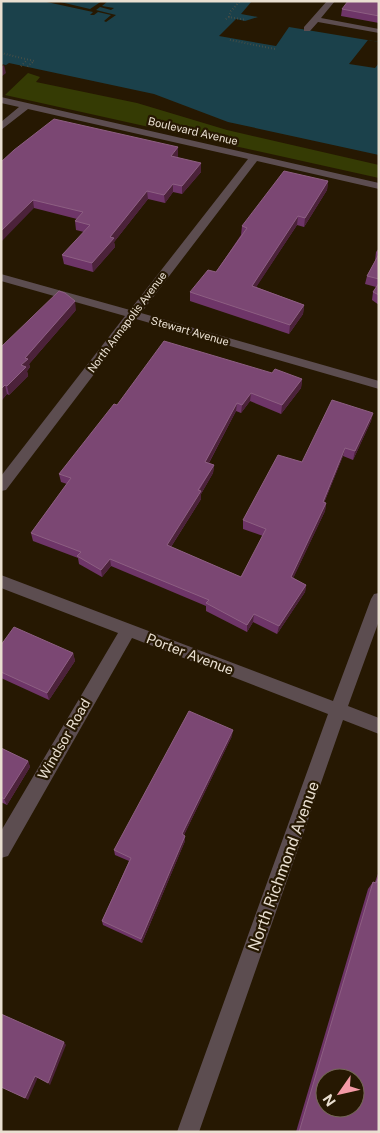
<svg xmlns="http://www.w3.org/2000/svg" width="380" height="1133" font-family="'Public Sans',sans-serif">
  <rect width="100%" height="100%" fill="#261802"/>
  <path fill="#353b04" d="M28 73 40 77 36 82 137 103 227 130 379 165V178L5 95Z"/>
  <path fill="#1b414b" d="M1 1H252L241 14 258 17 245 21 236 19 219 36 276 46 289 27 379 42V155L228 122 154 94 9 63 6 65 1 64Z"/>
  <path fill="#261802" d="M42 1H56L90 9 102 1H108L102 6 114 8 111 10 100 7 96 10 116 15 106 22 104 21 111 15 98 12 94 15H90L93 12Z
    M368 40 379 42V63L375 68 349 64Z"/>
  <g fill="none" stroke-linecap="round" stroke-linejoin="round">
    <path stroke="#655845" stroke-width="2" stroke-dasharray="0.5 2.5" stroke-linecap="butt" d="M229 17 231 11 240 1
      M226 19 229 17 246 20
      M230 40 275 49
      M1 53 34 61 27 67
      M21 66 27 60"/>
    <path fill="#5c4d50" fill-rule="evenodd" d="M327 1H335L321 18 379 29V33L318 22 310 31H304V27Z
      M1 97 379 183V189L257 161 141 313 379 381V389L136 319 6 490 1 491V476L125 316 1 281V274L130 310 248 159 28 109 1 130V122L19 107 1 103Z
      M1 575 333 701 371 599 374 594 379 593V621L348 706 379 718V734L343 720 199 1132H177L328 714 132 638 8 856 1 858V831L118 633 1 588Z"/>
  </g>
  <path fill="#6e3568" d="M379 1V23L341 16 342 9Z
    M178 156 177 157 201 172 182 194 173 192 165 203 148 199 114 242 115 247 93 272 64 264 62 255 84 232 76 230 75 221 77 219 34 208 1 162Z
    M328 181 327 190 304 227 297 225 256 287 304 305 303 314 289 334 190 301V292L216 272 241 235 242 226Z
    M379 248V305L372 300 373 292 376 287 365 284 367 276 375 261 376 252Z
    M76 310 29 364 30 367 27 371 28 376 9 395 7 394 1 401V347Z
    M272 373 302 379 301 388 281 414 250 401 241 413 236 411 209 463 214 465 213 473 201 494V499L171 547 241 577 263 536 243 529V520L302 462 373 413 371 421 353 460 343 456 324 503H326L325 511 293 578 306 585 305 592 277 634 253 622 247 632 206 611V606L111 566 102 577 79 564 78 558 33 541 31 533 67 484 61 482 59 474 117 405Z
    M1 645 73 653 75 661 49 700 1 678Z
    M232 736 184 835 185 841 142 943 103 925 102 921 129 861 115 855 114 850Z
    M1 748 28 761 30 767 7 805 1 802Z
    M379 871V1132H296L368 889 373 882H375Z"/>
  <path fill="#4c223a" d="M4 65 6 73 1 77V67Z
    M178 147V156L171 164V156Z
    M201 163V172L182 194V186Z
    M328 181 327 190 304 227 305 218Z
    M173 184V192L165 203 164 195Z
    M147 191 148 199 114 242 115 247 93 272 92 263 110 237Z
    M33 200 34 208 1 242V231Z
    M298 216 297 225 251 295 252 286Z
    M75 301 76 310 29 364 30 367 27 371 28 376 9 395 7 386 25 358Z
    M304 305 303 314 289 334 290 325Z
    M302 379 301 388 281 414 282 405Z
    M5 385 7 394 1 401V389Z
    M251 393 250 401 241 413 242 405Z
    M237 403 236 411 205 470V462Z
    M373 413 371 421 353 460 355 451Z
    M345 448 343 456 321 510 323 502Z
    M214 465 213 473 201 494V499L167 553V545Z
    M326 503 325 511 290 585 291 577Z
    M110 559 111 566 102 577 101 570Z
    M306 585 305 592 277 634 279 626Z
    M254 614 253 622 247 632V625Z
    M73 653 75 661 49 700 47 693Z
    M233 730 232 736 182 839V834Z
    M28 761 30 767 7 805 4 799Z
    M185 836V841L142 943 141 939Z
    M64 1042 66 1045 50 1085 48 1083Z
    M35 1076 38 1077 28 1100 25 1098Z"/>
  <path fill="#7b4773" stroke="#8d5f82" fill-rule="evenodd" d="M348 1H379V16L342 9Z
    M54 119 178 147 171 156 201 163 182 186 173 184 164 195 147 191 110 237 114 238 92 263 62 255 90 225 75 221 83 212 33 200 1 231V162L14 150Z
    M284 171 328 181 305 218 298 216 252 286 304 305 290 325 190 292 208 270 216 272 247 228 242 226Z
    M379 254V279L367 276Z
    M379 283V295L373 292Z
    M59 291 65 293 75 301 25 358 28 359 21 365 26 367 7 386 5 385 1 389V347Z
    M164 341 272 373 275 369 302 379 282 405 251 393 242 405 237 403 205 462 214 465 198 490 201 491 167 545 241 577 266 529 243 520 278 455 302 462 332 400 373 413 355 451 345 448 323 502 326 503 291 577 306 585 279 626 254 614 247 625 206 603 209 600 110 559 101 570 77 556 81 552 31 533 71 478 59 474 114 404 117 405Z
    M14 627 73 653 47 693 1 672V645Z
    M189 711 233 730 182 834 185 836 141 939 102 921 131 858 114 850Z
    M1 748 28 761 4 799 1 797Z
    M379 877V1132H299L373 882 376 883ZM325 1078H355V1108H325Z
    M1 1014 64 1042 48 1083 35 1076 25 1098 1 1087Z"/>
  <g text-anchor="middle" stroke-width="4.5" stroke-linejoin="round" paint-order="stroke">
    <g font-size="11" fill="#e9dfd1" stroke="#261802">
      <text transform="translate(193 131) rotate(13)" y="4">Boulevard Avenue</text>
      <text transform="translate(127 322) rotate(-53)" y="4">North Annapolis Avenue</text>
      <text transform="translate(190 331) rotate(16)" y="4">Stewart Avenue</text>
    </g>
    <g font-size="14" fill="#e9dfd1" stroke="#261802">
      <text transform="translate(190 654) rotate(21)" y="5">Porter Avenue</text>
      <text transform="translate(64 739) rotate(-60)" y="5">Windsor Road</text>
    </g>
    <g font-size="16" fill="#e9dfd1" stroke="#261802">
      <text transform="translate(283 866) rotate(-70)" y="6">North Richmond Avenue</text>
    </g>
  </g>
  <rect width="380" height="1133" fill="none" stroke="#e9dfd1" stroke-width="5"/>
  <g transform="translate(340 1093) rotate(236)"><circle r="24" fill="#261802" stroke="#746855"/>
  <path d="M0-4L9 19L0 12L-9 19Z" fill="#f49aa6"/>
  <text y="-8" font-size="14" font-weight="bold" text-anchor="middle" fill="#e9dfd1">N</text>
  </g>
</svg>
